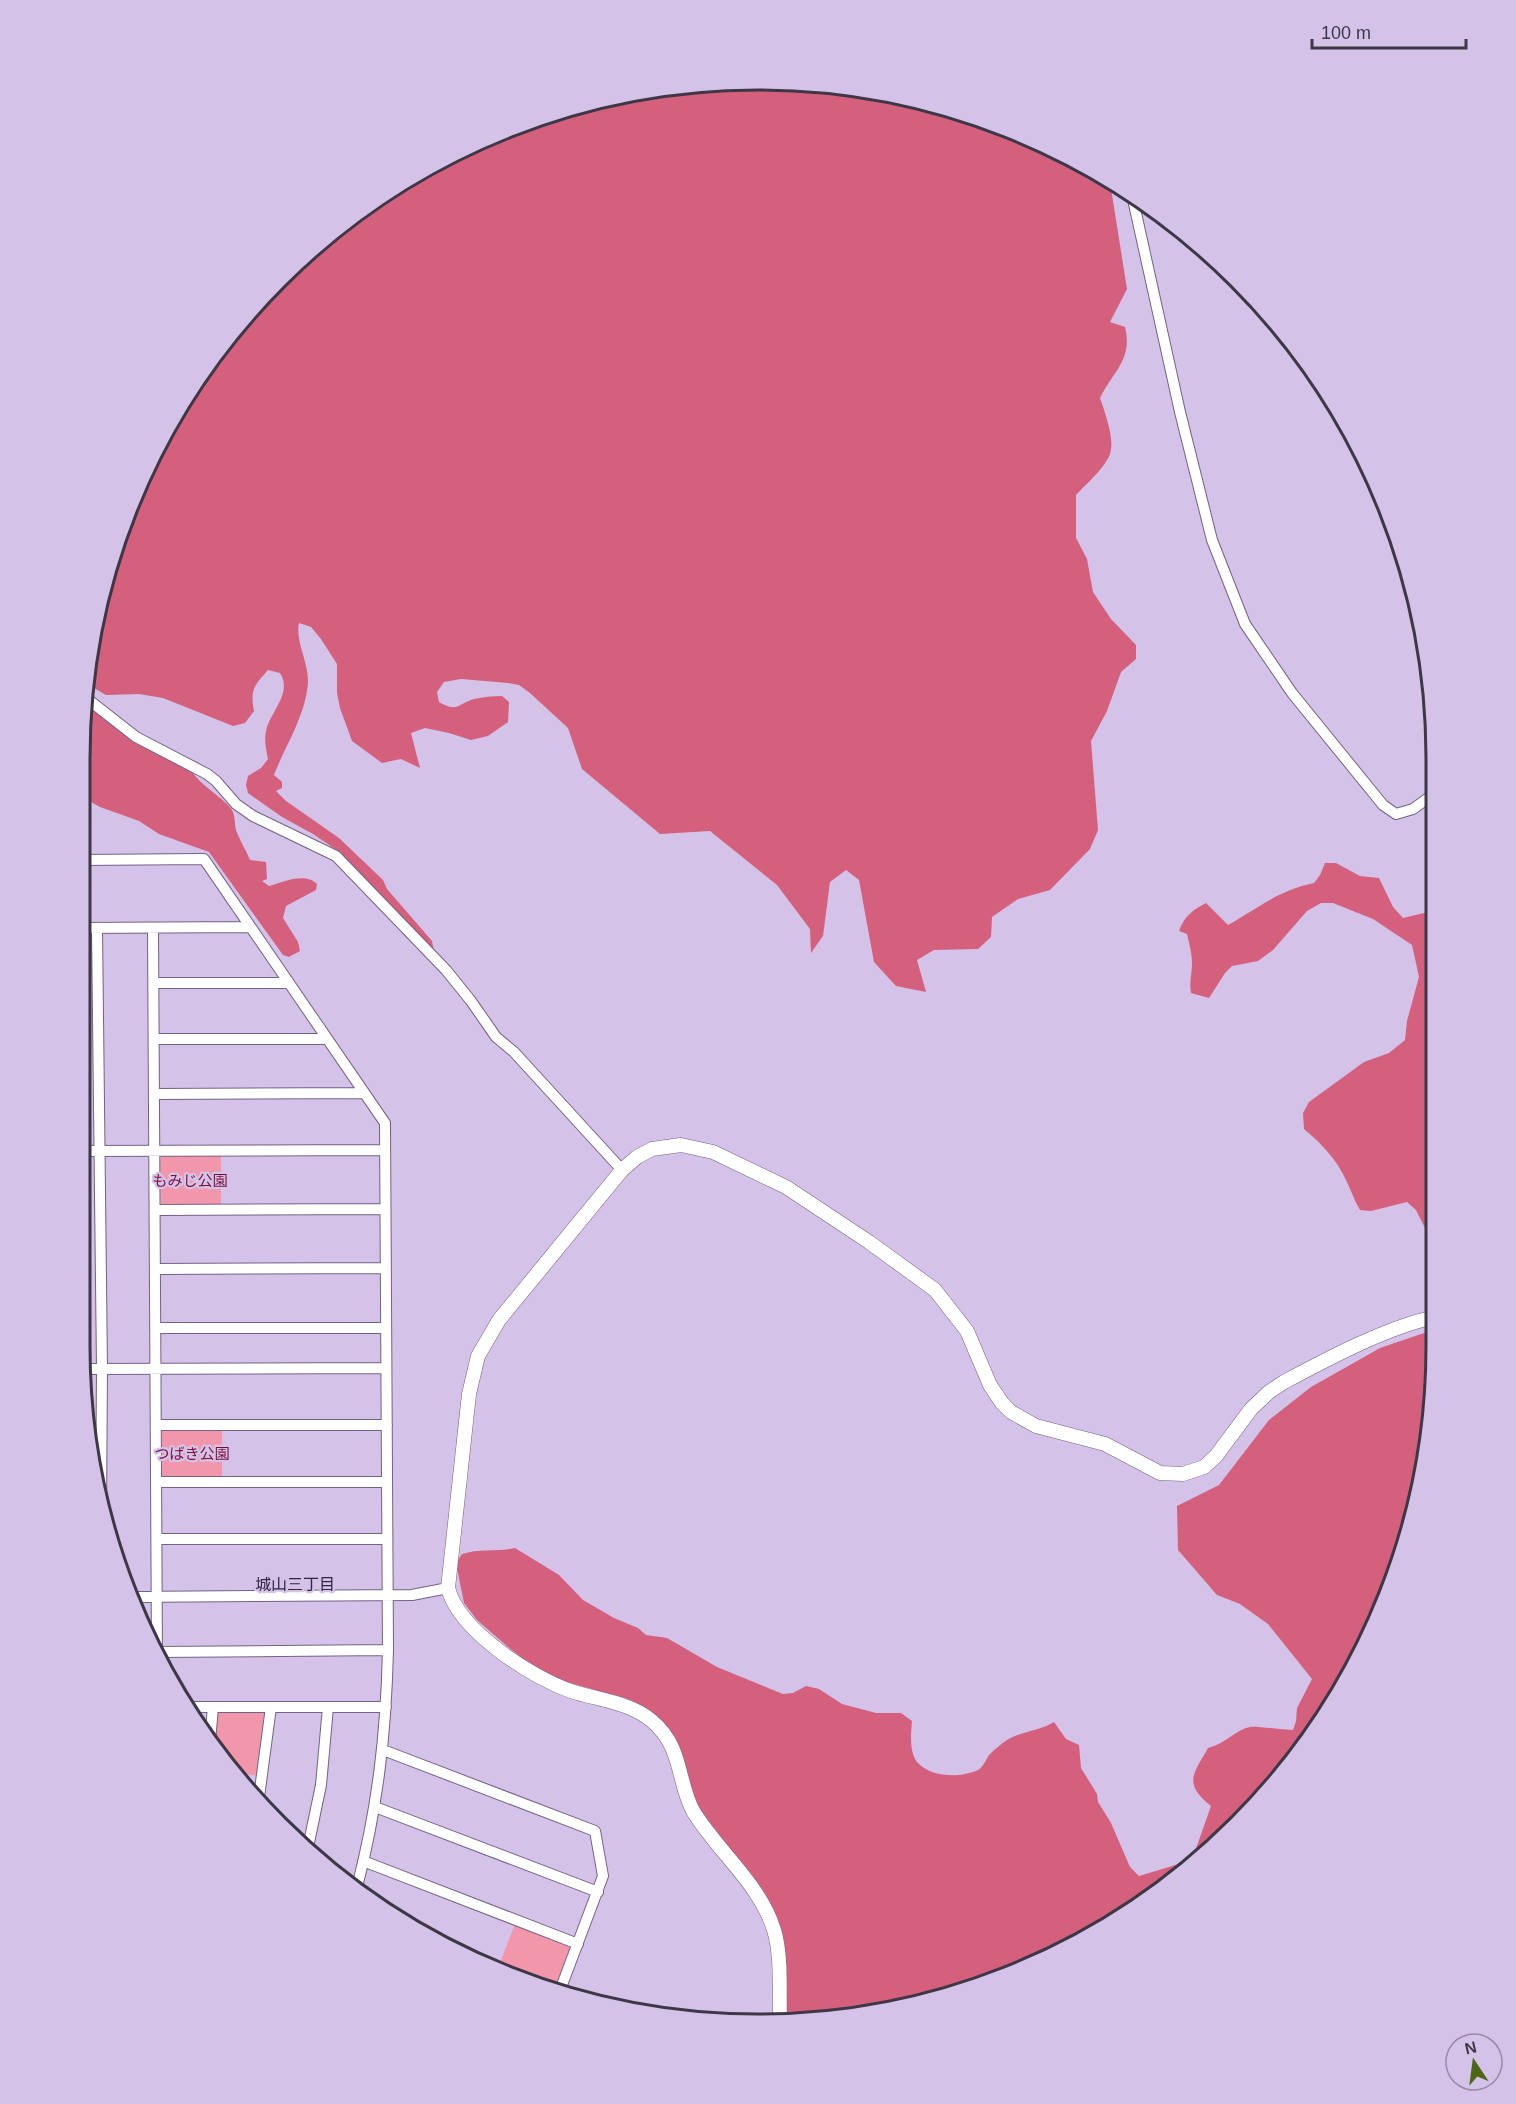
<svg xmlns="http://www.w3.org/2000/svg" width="1516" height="2104" font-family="Helvetica,'Noto Sans JP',sans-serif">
  <rect width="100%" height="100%" fill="#d4c2e9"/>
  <path fill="#f297ab" d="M162 1156H221V1205H161L159 1161Z
    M163 1430H222V1477L162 1478 161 1433Z
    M218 1712H265L259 1776 237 1773 214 1745Z
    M515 1924 569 1945 570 1949 555 1988 552 1989 498 1968Z"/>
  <path fill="#d4607e" d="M803 81 934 103 1058 150 1110 182 1127 289 1110 322 1125 327C1133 360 1113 371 1100 398 1105 413 1115 439 1110 454 1105 468 1086 484 1076 495V538L1087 559 1093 592 1111 619 1136 645V659L1121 672 1107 711 1091 741 1098 830 1090 849 1050 890 1018 899 992 917 991 937 978 949 934 950 917 960 926 992 896 986 874 962 859 880 846 870 830 882 823 936 811 953 810 929 777 885 710 831 660 834 582 769 568 728 530 693 519 685 508 683 461 679 444 682 437 692 439 702C458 713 457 704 474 699 483 697 493 696 502 696L509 702 508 722 488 736 471 740 449 733 425 728 411 733 420 768 401 759 382 763 352 741 340 708 337 693V664L321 639 311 627 299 623C295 641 309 663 308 683 305 717 286 744 274 775L282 782V788L276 791 286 801 339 838 383 880 387 889 432 941 434 951 430 952 338 851 313 834 282 817 248 793 246 785 248 776 261 768 268 759C266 750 264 740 266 731 270 712 293 693 280 673L268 670C254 686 250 689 254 711L245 723 233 726 163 698 139 694 106 695 87 684 93 625 131 499 171 418 248 311 311 248 419 170 540 115 670 85Z
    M85 705 102 714 192 772C203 787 218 794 230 807 236 814 234 822 236 830 239 839 246 850 250 860L266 862 267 879 262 881 269 886C283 882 305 872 317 884L316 890 286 906 283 918 298 942 300 951 289 957 283 955 209 852 159 834 139 821 100 807 80 796V758Z
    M1325 863H1336L1360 876 1379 878 1393 907 1403 918 1424 913H1432L1434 1246 1416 1210 1407 1202 1371 1211 1360 1210C1354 1200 1351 1190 1346 1180 1337 1160 1321 1143 1304 1129L1303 1113 1309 1102 1364 1062 1389 1053 1405 1040 1407 1021 1419 977 1412 945 1373 919 1333 903H1321L1307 911 1273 950 1258 961 1232 966 1225 973 1209 998 1191 993C1189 982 1192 974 1192 963 1192 953 1189 943 1187 934L1179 931C1184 917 1192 910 1206 903L1228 925C1258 908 1279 890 1314 883L1320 875Z
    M1427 1332 1435 1335V1390L1413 1522 1366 1646 1296 1759 1205 1856 1098 1933 1018 1973 846 2019H787L782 1948 754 1881 701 1811 690 1788 684 1761 672 1735 650 1711 631 1700 559 1680 529 1663 508 1647 477 1620 464 1603 456 1563 462 1554C480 1548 497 1552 515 1548L559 1575 583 1600 614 1618 638 1628 646 1635 667 1638 717 1667 783 1694 793 1693 806 1686 819 1689 842 1704 876 1713H901L912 1721C911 1733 909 1751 917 1762 931 1778 961 1778 978 1770 983 1767 986 1760 989 1755 994 1750 1001 1744 1007 1740 1022 1731 1039 1731 1054 1722L1066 1739 1079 1745 1081 1768 1097 1794 1098 1802 1111 1823 1130 1867 1139 1876 1192 1860 1211 1806C1183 1783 1193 1775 1208 1748 1225 1744 1235 1730 1250 1727 1256 1726 1284 1730 1293 1730L1296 1721 1297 1708 1312 1679 1268 1624 1240 1604 1217 1595 1178 1550 1177 1506 1219 1485 1269 1420 1311 1387 1380 1348Z"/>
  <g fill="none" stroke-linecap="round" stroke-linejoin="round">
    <defs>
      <path id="minor" d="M1132 195 1180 412 1212 540 1245 624 1292 693 1383 805 1396 814 1413 809 1431 796
        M85 697 136 737 207 774 216 781 236 804 253 816 336 856 446 970 471 1001 496 1037 514 1052 622 1170
        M80 860 204 859 385 1123 388 1650C386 1733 378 1806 357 1887
        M80 928 249 927
        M97 928 102 1369 101 1513
        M153 928 157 1654
        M154 983H287
        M154 1039H325
        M154 1094 364 1093
        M80 1151 385 1150
        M155 1210 385 1209
        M155 1269 386 1268
        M155 1328H386
        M83 1369 386 1368
        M156 1425H387
        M156 1482H387
        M157 1539H387
        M128 1597 412 1595 448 1588
        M157 1652 388 1650
        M185 1707H386
        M210 1741 213 1707
        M383 1750 595 1831 603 1876 559 1993
        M259 1797 271 1707
        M375 1807 598 1892
        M307 1852 321 1785 328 1707
        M363 1861 578 1944"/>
      <path id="tertiary" d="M780 2019C779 1992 782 1956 774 1930 760 1884 718 1852 693 1811 677 1781 683 1747 652 1721 630 1702 598 1700 571 1691 531 1677 459 1631 448 1588L469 1394 478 1356 499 1320 622 1170 637 1157 652 1149 681 1145 713 1152 786 1187 869 1242 935 1290 967 1331 990 1385 1002 1403 1011 1412 1036 1426 1105 1444 1160 1473 1183 1474 1204 1467 1216 1456 1251 1409 1269 1392 1284 1382C1327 1359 1387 1327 1435 1317"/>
    </defs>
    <use href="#minor" stroke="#736285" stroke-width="12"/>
    <use href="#tertiary" stroke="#736285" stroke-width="15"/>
    <use href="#minor" stroke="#fff" stroke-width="10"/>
    <use href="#tertiary" stroke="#fff" stroke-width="14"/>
  </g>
  <g text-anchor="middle" stroke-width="4.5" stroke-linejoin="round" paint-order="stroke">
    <g font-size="15" fill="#7c0f38" stroke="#d4c2e9">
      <text x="190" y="1186">もみじ公園</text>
      <text x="192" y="1459">つばき公園</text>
    </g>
    <g font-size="16" fill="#322341" stroke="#d4c2e9">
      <text x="295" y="1590">城山三丁目</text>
    </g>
  </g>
  <path d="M0 0H1516V2104H0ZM758 90H758A668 668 0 0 1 1426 758V1346A668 668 0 0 1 758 2014H758A668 668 0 0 1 90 1346V758A668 668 0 0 1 758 90Z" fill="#d4c2e9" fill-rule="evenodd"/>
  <path fill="none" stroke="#3e3746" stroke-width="3" d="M758 90H758A668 668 0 0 1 1426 758V1346A668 668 0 0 1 758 2014H758A668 668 0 0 1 90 1346V758A668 668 0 0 1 758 90Z"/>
  <g transform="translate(1474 2062) rotate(347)"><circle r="28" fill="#d4c2e9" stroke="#988aa8" stroke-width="1.5"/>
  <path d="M0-4.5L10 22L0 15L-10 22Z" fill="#4d6617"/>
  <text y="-9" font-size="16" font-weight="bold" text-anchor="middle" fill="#3e3746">N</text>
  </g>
  <path d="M1312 39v9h154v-9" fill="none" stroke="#3e3746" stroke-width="3"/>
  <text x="1321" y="39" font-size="18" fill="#3e3746" stroke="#d4c2e9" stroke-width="4.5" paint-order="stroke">100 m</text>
</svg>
